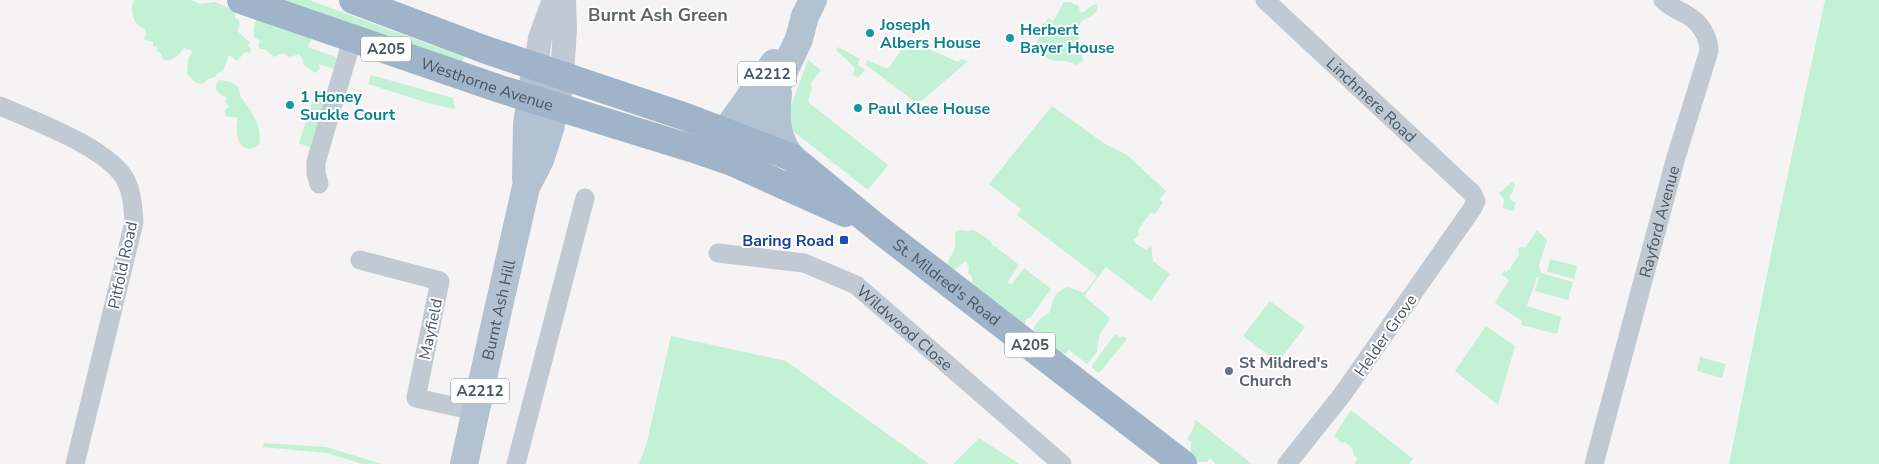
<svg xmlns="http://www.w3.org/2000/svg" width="1879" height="464" font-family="'Nunito Sans',sans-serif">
  <rect width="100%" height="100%" fill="#f5f3f3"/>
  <path fill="#c3f1d5" d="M134 0H191L200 4 215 2 231 9 235 14V18L239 20 240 24 237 31 250 42 248 45 251 49 250 53 245 52 237 61 229 55 223 71 218 73 215 77 210 78 202 84 195 82 187 74 188 59 193 51 184 48C179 55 172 62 163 60L161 54 157 51V47L153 46V42L144 39 146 34 145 29C133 25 129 11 134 0Z
    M280 0H309L464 57 461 66Z
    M1825 0H1879V464H1729L1774 239Z
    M1064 2H1071L1079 6 1080 13C1087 12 1089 5 1097 4 1099 15 1089 16 1082 21 1077 26 1079 36 1079 41L1071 54 1082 55 1083 61 1077 65 1066 61H1054L1041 55 1036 43 1041 33 1039 32 1042 23 1045 24 1048 18 1053 21Z
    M258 17 310 37 311 39 308 47 336 57V62L334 69 319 64 320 69 315 73 303 64 304 62 299 54 290 57 283 53 274 57 265 49H260L258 45 260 41 254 37C253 28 253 26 258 17Z
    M908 40 958 62 962 59 968 61 918 104 866 65 867 60 888 69Z
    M838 47 860 59 858 65 865 70 858 78 853 74 855 68 836 50Z
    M808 60 821 70 810 84 812 86 808 102 888 165 868 190 788 127 789 111Z
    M371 75 453 98 455 109 431 104 368 84Z
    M219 80C229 81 240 83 240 95 251 111 263 125 259 145 239 158 234 134 238 118L226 116 224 111 229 106 225 102 227 97 222 96 216 90V85Z
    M316 90 328 93 314 149 299 143Z
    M1052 106 1105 144 1127 155 1166 191 1159 200 1163 202 1155 214 1151 212 1138 230 1139 235 1133 240 1136 244 1147 250 1151 245 1153 261 1170 274 1151 301 1106 267 1086 293 1085 297 1110 318 1099 336 1097 352 1087 364 1069 350 1065 354 1060 353 1033 334C1033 323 1041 318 1050 312 1051 301 1056 290 1068 287L1084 293 1097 276 1017 215 1021 209 989 184Z
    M1512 182 1515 185 1513 189V192L1509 196 1511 200 1516 203 1514 207 1515 209 1513 211 1503 208 1504 199 1499 193Z
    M959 230 966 231 974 230 989 240 994 247 995 246 1019 265 1007 283 1012 284 1024 268 1051 289 1031 317 1026 319 1025 324 973 294 972 277 968 273 969 266 965 261 956 269 951 271 946 266 955 248V232Z
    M1537 230 1547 240 1539 265 1541 273 1573 282 1568 300 1535 291 1539 277 1536 278C1535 287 1529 297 1527 306L1561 317 1557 334 1521 325 1522 321 1495 303 1509 280 1501 274 1504 271 1506 272 1509 269 1510 270 1511 267 1519 255 1518 249 1520 247 1525 248Z
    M1550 259 1577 266 1574 279 1547 272Z
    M1270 301 1305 327 1278 362 1243 336Z
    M1486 326 1515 346 1498 405 1455 371Z
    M1115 334 1121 338 1124 336 1127 339 1099 373 1091 367Z
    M671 336 786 361 929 464H639L646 446Z
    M1700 357 1726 364 1722 378 1697 371Z
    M1351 410 1413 459 1409 464H1354L1358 459 1354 456 1352 448 1345 442 1342 443 1334 436Z
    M1194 420 1197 421 1252 464H1216L1210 458 1207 462H1197L1191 457V442L1187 439 1195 425Z
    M979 438 1019 464H953Z
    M264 443 326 447 382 464H362L327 453 263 447Z"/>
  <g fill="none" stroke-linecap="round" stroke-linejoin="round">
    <g stroke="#c1cad2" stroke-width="19">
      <path id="s1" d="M1265 0 1472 193 1476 201 1472 209 1342 395 1287 464"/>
      <path d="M0 106C35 121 103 146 124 177 132 190 133 207 134 222L75 464"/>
      <path d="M319 184 316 173V162L353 37"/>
      <path id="s2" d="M718 253 804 263 856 285 1062 464"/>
      <path d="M360 260 440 281 416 398 475 411"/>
      <path d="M516 464 585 198"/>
      <path id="s3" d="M1594 464 1676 157 1709 51C1709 37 1700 22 1687 15 1678 10 1670 7 1663 0"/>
    </g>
    <path stroke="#c1cad2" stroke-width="24" d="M536 66 540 38 554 0
      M562 75 565 29 564 0"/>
    <g stroke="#b3c2d1" stroke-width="28">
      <path d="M778 94C775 118 776 137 791 157"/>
      <path d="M728 155V132L732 122 774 63"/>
      <path d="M740 161 744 156 799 39 805 16 813 0"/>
      <path d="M526 178 527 124 536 66"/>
      <path id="s4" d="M464 464 496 319 526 187 540 160 550 129 562 75"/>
    </g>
    <g stroke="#9fb4c9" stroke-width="28">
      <path id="s5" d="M241 0 500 89 700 151 732 162 845 213"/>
      <path id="s6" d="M353 0 486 50 686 117 791 157 876 227 1183 464"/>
    </g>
  </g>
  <g fill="#0f9aa8" stroke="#fff" stroke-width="2">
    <circle cx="870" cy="33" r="5"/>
    <circle cx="1010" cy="38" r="5"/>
    <circle cx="290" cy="105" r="5"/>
    <circle cx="858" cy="108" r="5"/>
  </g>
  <rect fill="#1a4fb4" stroke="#fff" stroke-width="2" x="839" y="235" width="10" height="10" rx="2.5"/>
  <circle fill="#6b7280" stroke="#fff" stroke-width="2" cx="1229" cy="371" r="5"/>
  <g text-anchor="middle" stroke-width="4" stroke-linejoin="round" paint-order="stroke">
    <g fill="#fff" stroke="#808990" stroke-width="1">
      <rect x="361" y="36.5" width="50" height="25" rx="4"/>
      <rect x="738" y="61.5" width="58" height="25" rx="4"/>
      <rect x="1005" y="332.5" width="50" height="25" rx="4"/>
      <rect x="451" y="378.5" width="58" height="25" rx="4"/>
    </g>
    <g font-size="15" font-weight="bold" fill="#4a5661">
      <text x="386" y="54">A205</text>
      <text x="767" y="79">A2212</text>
      <text x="1030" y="350">A205</text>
      <text x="480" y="396">A2212</text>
    </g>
    <g font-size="16" font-weight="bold" fill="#0d838f" stroke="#fff" text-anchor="start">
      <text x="880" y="30">Joseph<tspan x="880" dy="18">Albers House</tspan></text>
      <text x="1020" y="35">Herbert<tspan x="1020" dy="18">Bayer House</tspan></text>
      <text x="300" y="102">1 Honey<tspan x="300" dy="18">Suckle Court</tspan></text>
      <text x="868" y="114">Paul Klee House</text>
    </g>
    <g font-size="16" fill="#4a5661" stroke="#fff">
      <text dy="6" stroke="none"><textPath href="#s5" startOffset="260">Westhorne Avenue</textPath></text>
      <text dy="6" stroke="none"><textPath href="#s1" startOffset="146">Linchmere Road</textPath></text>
      <text dy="6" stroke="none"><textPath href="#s3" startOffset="251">Rayford Avenue</textPath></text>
      <text transform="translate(122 265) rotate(-78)" y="6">Pitfold Road</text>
      <text dy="6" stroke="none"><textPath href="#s6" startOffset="665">St. Mildred's Road</textPath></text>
      <text dy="6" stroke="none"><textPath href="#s4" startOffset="158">Burnt Ash Hill</textPath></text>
      <text dy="6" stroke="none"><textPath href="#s2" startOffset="208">Wildwood Close</textPath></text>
      <text transform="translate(430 329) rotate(-78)" y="6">Mayfield</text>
      <text transform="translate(1385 335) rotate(-55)" y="6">Helder Grove</text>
    </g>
    <g font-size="16" font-weight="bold" fill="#164399" stroke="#fff" text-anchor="end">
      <text x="834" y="246">Baring Road</text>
    </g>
    <g font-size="16" font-weight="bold" fill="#5b616d" stroke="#fff" text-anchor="start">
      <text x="1239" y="368">St Mildred's<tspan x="1239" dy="18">Church</tspan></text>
    </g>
    <g font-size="18" font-weight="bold" fill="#5f6368" stroke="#fff">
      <text x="658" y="21">Burnt Ash Green</text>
    </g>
  </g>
</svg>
